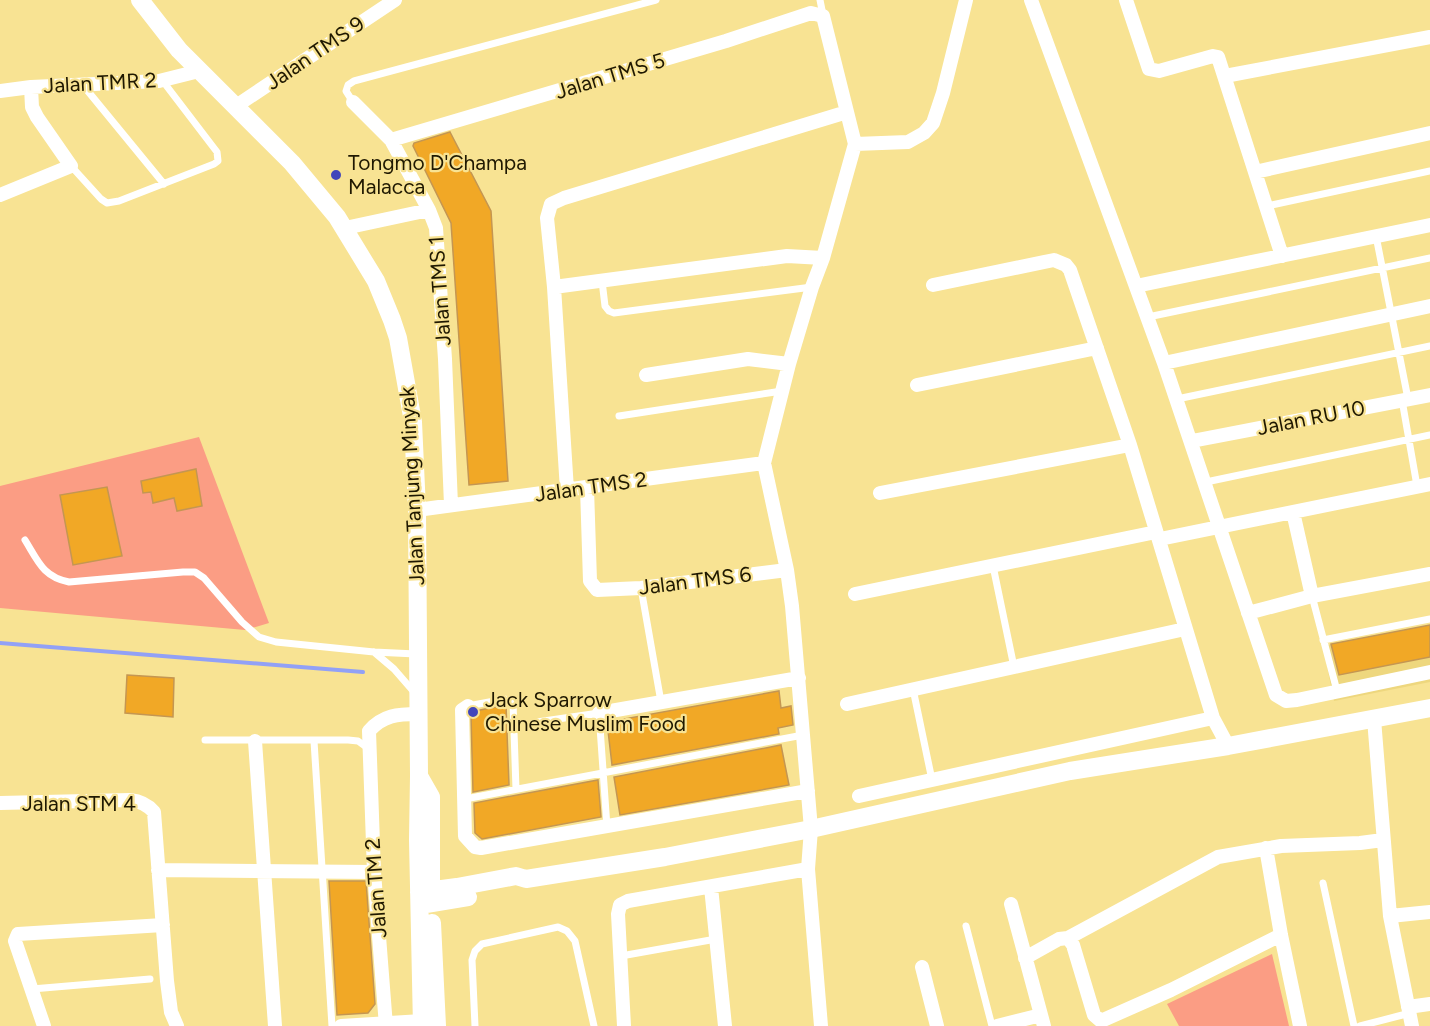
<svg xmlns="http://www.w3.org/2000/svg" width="1430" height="1026" font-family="Figtree,sans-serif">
  <rect width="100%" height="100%" fill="#f8e393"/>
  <path fill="#eed77e" d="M1430 625V682L1334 701 1323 646Z"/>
  <path fill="#fb9d84" d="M199 437 269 623 245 630 0 608V486Z
    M1272 954 1289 1026H1179L1167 1004Z"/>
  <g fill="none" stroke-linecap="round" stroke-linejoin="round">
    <path stroke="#92a1f6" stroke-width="4" d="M0 643 363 672"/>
  </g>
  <path fill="#f1a826" stroke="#c49652" stroke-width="1.5" d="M450 132 491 211 508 481 469 485 451 223 413 146 414 143Z
    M196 469 202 506 177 511 174 498 153 503 151 492 143 493 141 481Z
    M107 487 122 556 73 565 60 495Z
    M1430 625V657L1339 675 1331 644Z
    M127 675 174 678 173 717 125 713Z
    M779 691 781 708 791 706 793 725 778 728 779 734 612 765 607 722Z
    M506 705 509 785 473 792 471 715 475 711Z
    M781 745 789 785 620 815 614 777Z
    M598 780 601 817 482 839 475 833 474 803Z
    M329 881H366L375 1004 368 1013 337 1015Z"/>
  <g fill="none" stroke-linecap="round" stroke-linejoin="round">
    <path stroke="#fff" stroke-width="7" d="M820 0 823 15
      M82 84 164 184
      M353 102 346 91 348 85 354 81 656 0
      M71 166 101 199 107 203 119 201 214 164 218 161 217 152 162 80
      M1267 206 1430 171
      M1376 236 1408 399
      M602 281 605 306 609 311 614 313 812 287
      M1148 317 1430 258
      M1177 399 1430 346
      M1402 400 1417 486
      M619 416 782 391
      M1206 482 1430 435
      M25 540C38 561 43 577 69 582L183 572H195L204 578 242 622 259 637 276 642 374 652 416 654
      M993 566 1014 667
      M641 588 661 702
      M1312 596 1337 691
      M1323 640 1430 619
      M374 652 394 669 414 692
      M913 689 932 780
      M468 706 505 699 513 702 516 789
      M537 722 599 713 607 827
      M205 740H348L358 741 369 749
      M314 741 332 1026
      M465 799 803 735
      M1323 883 1354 1026
      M966 926 992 1026
      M621 956 716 939
      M32 989 150 979
      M475 1026 472 960 475 951 482 944 558 927 567 931 575 941 594 1026
      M1360 1026 1410 1013"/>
    <path stroke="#fff" stroke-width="14" d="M1031 0 1164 363 1276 695 1286 701 1297 700 1430 672
      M1126 0 1149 69 1159 71 1213 56 1218 57 1282 256
      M1225 76 1430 37
      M0 91 31 87 159 81 199 71
      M353 102 391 140 429 210 436 228 445 359 451 505
      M236 106 395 0
      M391 140 726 41 811 13 823 16 855 144 823 258 812 287 789 364 764 463 787 570 792 606 811 829 808 869 821 1026
      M855 144 908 142 924 133 933 123 943 93 966 0
      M1255 172 1430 133
      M0 195 71 166 37 117 32 107 31 87
      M345 228 429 210
      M933 285 1054 260 1066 265 1070 270 1130 445 1213 718 1228 746
      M1136 286 1430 225
      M554 287 787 256 823 258
      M1164 363 1430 306
      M646 375 748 359 789 364
      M917 385 1097 348
      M1192 441 1430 395
      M587 488 590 581 597 590 641 588 787 570
      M567 490 554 287 547 218 551 204 564 198 847 112
      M880 493 1130 445
      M417 510 764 463
      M1293 512 1312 596
      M1160 539 1430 484
      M855 594 1156 532
      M1248 613 1312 596 1430 574
      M847 704 1185 629
      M468 706 462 710 465 836 475 847 481 848 808 791
      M599 713 799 678
      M1374 719 1390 916 1412 1026
      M255 741 275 1026
      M859 796 1213 718
      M0 803 130 800C140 801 147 804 154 812L167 981 171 1012 177 1026
      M1266 848 1281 935 1300 1026
      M158 870 374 872
      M711 887 725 1026
      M1011 904 1044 1026
      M1390 916 1430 912
      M1068 938 1218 857 1281 846 1360 843 1383 840
      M1025 958 1059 939 1068 938 1073 945 1094 1015 1101 1021 1171 990 1281 935
      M922 967 937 1026
      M1408 1007 1430 1004
      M44 1026 15 941 18 934 163 925
      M341 1026 422 1021
      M386 1026 374 872 369 731C383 715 398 714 418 714
      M624 1026 618 914 620 905 628 901 808 869
      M997 1026 1041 1015"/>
    <path stroke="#fff" stroke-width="18" d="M140 0 179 50 292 163 337 217 376 281 392 320 398 338 413 422 417 510 419 776 418 840 422 1026
      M419 776 431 797V883
      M419 892 457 887 516 876 526 879 665 857 811 829 1070 771 1228 746 1430 708
      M420 905 468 897
      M432 923 437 1026"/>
  </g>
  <g fill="#4246ba" stroke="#f8e393" stroke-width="2">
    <circle cx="336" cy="175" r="6"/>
    <circle cx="473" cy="712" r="6"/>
  </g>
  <g text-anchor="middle" stroke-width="4.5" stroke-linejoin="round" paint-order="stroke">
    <g font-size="21" fill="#1f1801" stroke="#f8e393">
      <text transform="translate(315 53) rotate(-34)" y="7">Jalan TMS 9</text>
      <text transform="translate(610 76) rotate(-17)" y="7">Jalan TMS 5</text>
      <text transform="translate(100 83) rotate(-3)" y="7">Jalan TMR 2</text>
      <text transform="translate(440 291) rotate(-94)" y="7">Jalan TMS 1</text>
      <text transform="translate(1311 418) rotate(-11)" y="7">Jalan RU 10</text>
      <text transform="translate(412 486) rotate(-93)" y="7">Jalan Tanjung Minyak</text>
      <text transform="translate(591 487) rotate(-8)" y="7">Jalan TMS 2</text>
      <text transform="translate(695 581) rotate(-7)" y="7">Jalan TMS 6</text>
      <text x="79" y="811">Jalan STM 4</text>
      <text transform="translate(376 888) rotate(-94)" y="7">Jalan TM 2</text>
    </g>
    <g font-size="21" fill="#1f1801" stroke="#f8e393" text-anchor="start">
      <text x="348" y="170">Tongmo D'Champa<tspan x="348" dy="24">Malacca</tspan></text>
      <text x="485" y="707">Jack Sparrow<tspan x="485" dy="24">Chinese Muslim Food</tspan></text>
    </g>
  </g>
</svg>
